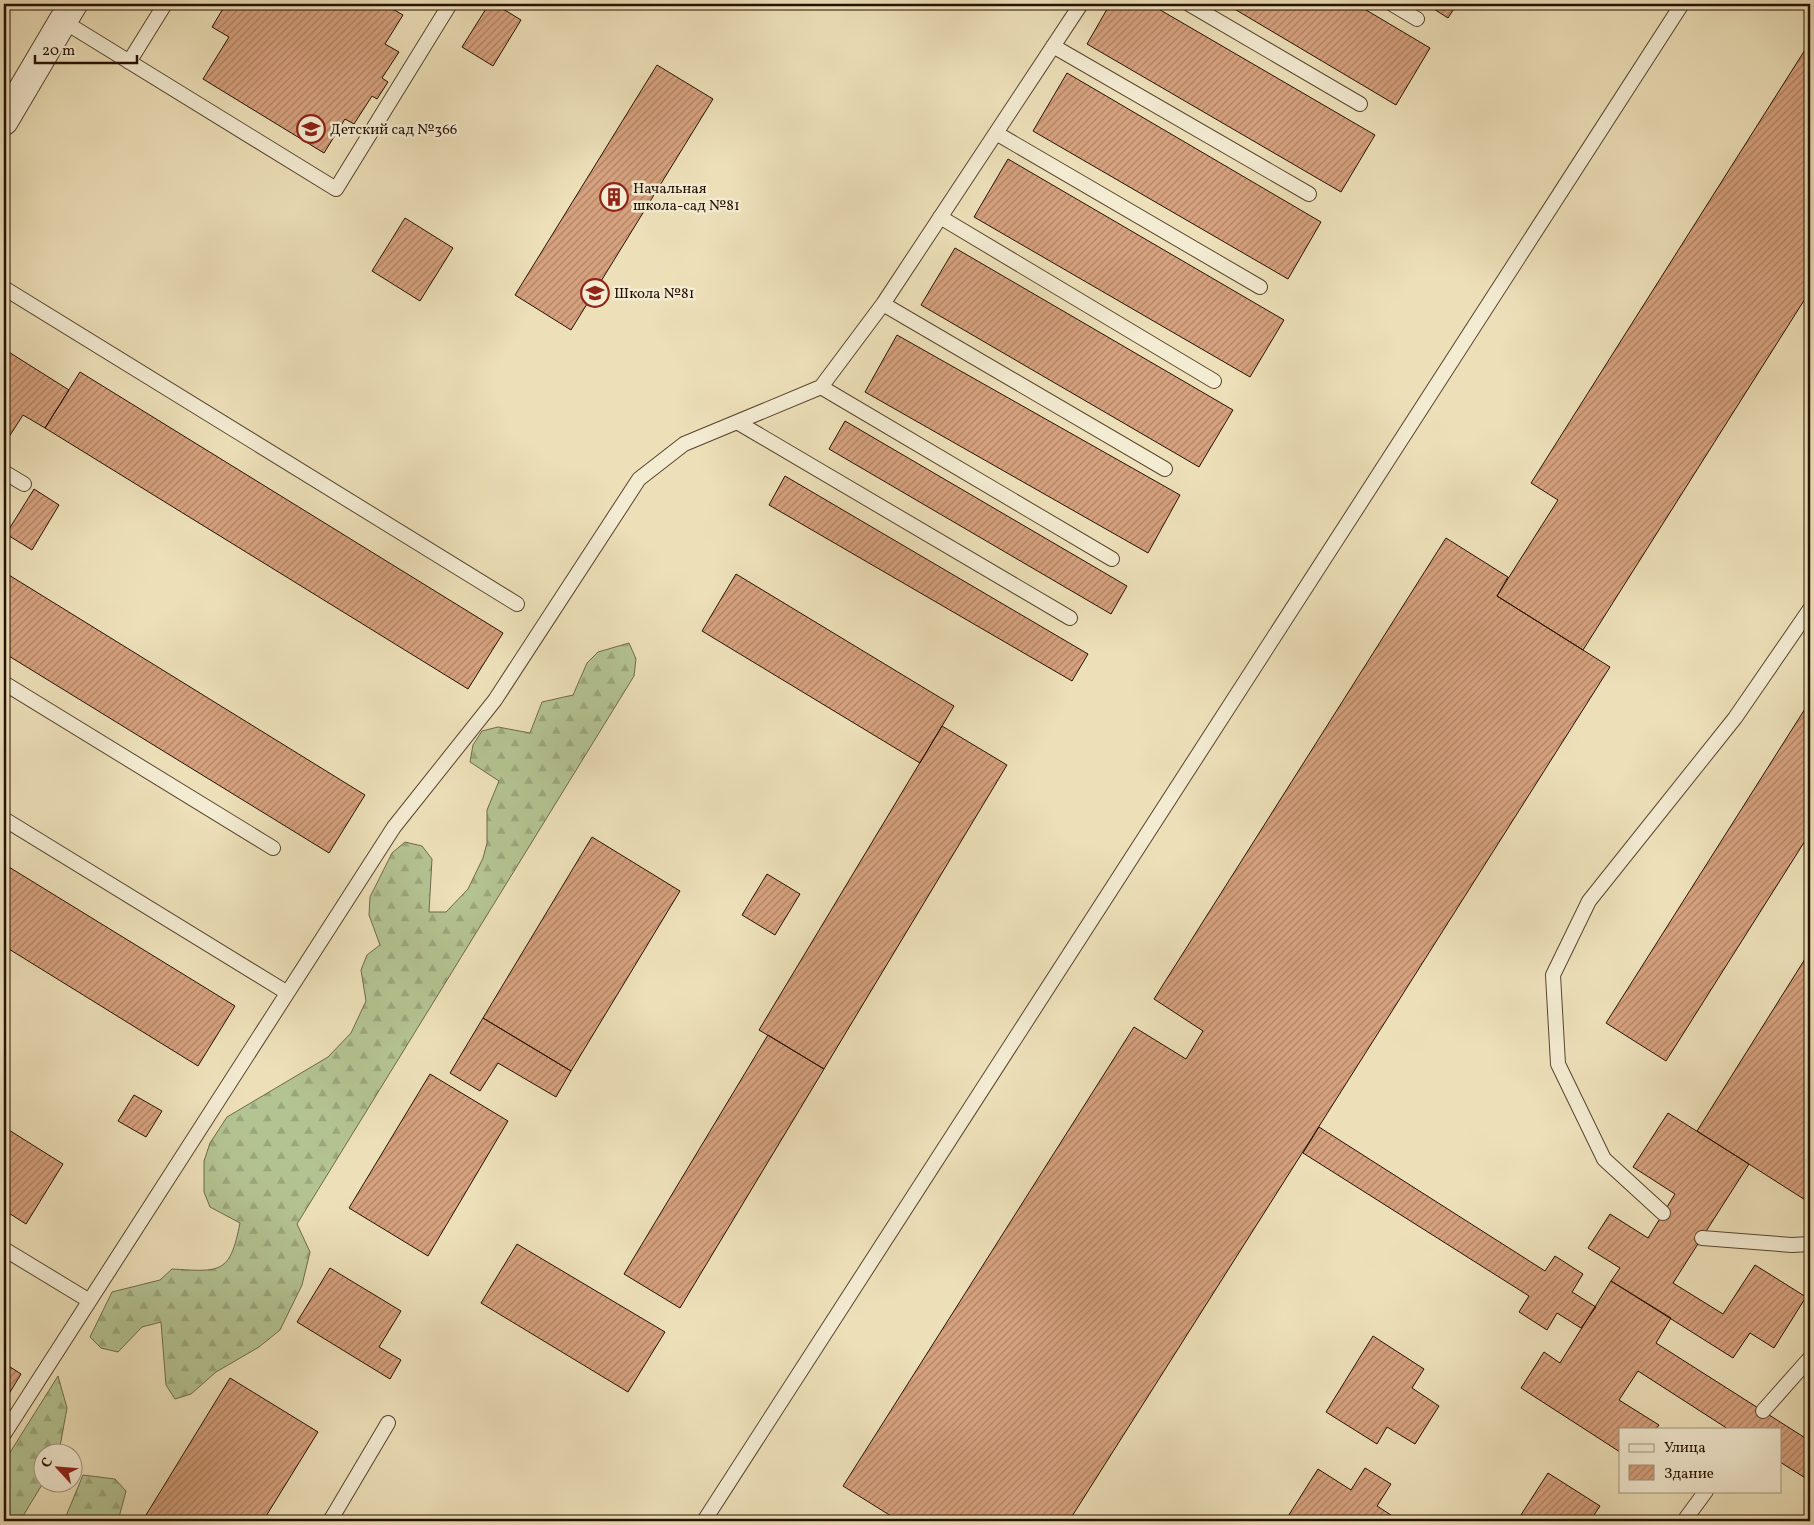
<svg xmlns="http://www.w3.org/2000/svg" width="1814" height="1525" font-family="Vollkorn,serif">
  <defs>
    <pattern id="forest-firs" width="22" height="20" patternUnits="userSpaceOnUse" patternTransform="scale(1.25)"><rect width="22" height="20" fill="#b4c392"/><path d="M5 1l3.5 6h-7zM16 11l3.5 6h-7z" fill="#9ba67c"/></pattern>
    <pattern id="building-hatch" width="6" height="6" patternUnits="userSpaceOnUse" patternTransform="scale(1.25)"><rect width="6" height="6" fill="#d6a17e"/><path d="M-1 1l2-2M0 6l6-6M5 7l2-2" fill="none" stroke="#ad8265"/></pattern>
  </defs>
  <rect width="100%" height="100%" fill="#ede0b9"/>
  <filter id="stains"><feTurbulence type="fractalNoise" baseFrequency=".004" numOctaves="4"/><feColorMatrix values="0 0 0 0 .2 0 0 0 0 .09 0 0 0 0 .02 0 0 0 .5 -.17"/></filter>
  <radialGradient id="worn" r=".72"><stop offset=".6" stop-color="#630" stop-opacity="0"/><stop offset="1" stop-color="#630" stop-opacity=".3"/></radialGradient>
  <path fill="url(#forest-firs)" stroke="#6d6a49" d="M629 643 636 659 634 676 297 1224 310 1252 302 1285 280 1330 259 1347 216 1372 191 1394 175 1399 166 1385 161 1322 142 1327 118 1352 101 1348 90 1337 112 1292 160 1280 172 1269C221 1272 230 1274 240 1223L210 1207 204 1192V1161L210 1143 227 1117 328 1057 351 1033 366 1001 361 970 367 955 380 945 369 915 370 897 392 853 405 842 422 846 432 859 429 912H446L468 889 483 858 487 843V810L499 781 470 762 473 745 482 731 498 727 530 733 542 702 573 695 587 663 598 652Z
    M58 1376 67 1408 59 1452H42L43 1483 23 1516 18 1521H4V1462Z
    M83 1475 115 1479 126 1491 118 1521H64Z"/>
  <path fill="url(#building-hatch)" stroke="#261100" d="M219 4H384L403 15 385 44 399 52 382 78 388 82 377 99 372 96 354 124 345 119 324 153 203 79 229 37 212 27 224 7Z
    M489 4H495L521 20 493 66 462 47Z
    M1110 4H1150L1375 135 1341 192 1087 44Z
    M1226 4H1356L1430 48 1396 105Z
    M1426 4H1457L1448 18Z
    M1810 42V291L1583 650 1497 596 1558 500 1531 483Z
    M657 65 713 99 571 330 515 295Z
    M1067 73 1321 222 1288 279 1033 131Z
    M1008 159 1284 320 1250 377 974 217Z
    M405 218 453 248 420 301 372 271Z
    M955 248 1233 410 1199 467 921 305Z
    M897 335 1180 495 1148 553 865 392Z
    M4 349 69 390 45 428 23 415 7 440 4 439Z
    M80 372 503 633 468 689 45 428Z
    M845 421 1127 586 1111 614 829 449Z
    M785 476 1088 654 1072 681 769 505Z
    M34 489 59 505 32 550 6 534Z
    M1446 538 1508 577 1497 596 1610 667 1069 1521H899L843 1486 1134 1027 1186 1059 1203 1031 1154 999Z
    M4 572 365 795 329 853 4 653Z
    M736 574 954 706 920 763 702 631Z
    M1810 701V833L1666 1061 1606 1023Z
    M942 726 1007 765 824 1069 759 1030Z
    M592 837 680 891 571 1071 483 1018Z
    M4 864 235 1006 198 1066 4 946Z
    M767 874 800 894 775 935 742 915Z
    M1810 951V1203L1697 1131Z
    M483 1018 571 1071 556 1097 498 1063 480 1091 450 1073Z
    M768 1035 824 1069 680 1308 624 1274Z
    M430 1074 508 1121 428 1256 349 1208Z
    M134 1095 162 1111 146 1137 118 1121Z
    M1668 1113 1749 1164 1673 1283 1723 1314 1755 1265 1806 1297 1774 1348 1750 1333 1733 1358 1611 1281 1620 1268 1588 1248 1610 1214 1648 1238 1675 1194 1633 1167Z
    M4 1127 63 1164 26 1224 4 1210Z
    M1319 1127 1545 1271 1555 1256 1583 1274 1572 1292 1596 1307 1581 1328 1557 1313 1547 1330 1519 1312 1529 1296 1303 1153Z
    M517 1244 665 1332 628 1392 481 1303Z
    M330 1268 401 1311 379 1347 401 1360 390 1379 297 1322Z
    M1611 1281 1671 1318 1656 1343 1810 1441V1481L1780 1462V1429H1728L1638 1371 1619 1400 1659 1425 1656 1429H1620V1452L1521 1388 1544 1352 1560 1363Z
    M1373 1336 1424 1369 1412 1388 1439 1406 1415 1444 1387 1427 1377 1444 1326 1412Z
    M4 1363 21 1374 4 1402Z
    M230 1378 318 1432 263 1521H156L146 1515Z
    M1365 1468 1391 1484 1377 1506 1394 1517 1391 1521H1285L1318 1469 1351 1490Z
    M1548 1473 1600 1506 1590 1521H1517Z"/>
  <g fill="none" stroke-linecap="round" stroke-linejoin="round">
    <defs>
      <path id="service" d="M1189 4 1360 104
        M1392 4 1417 19
        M63 21 336 189 450 4
        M1053 46 1309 194
        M129 62 165 4
        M996 133 1260 287
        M940 217 1214 381
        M4 288 517 604
        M883 304 1165 469
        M821 387 1112 559
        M737 422 1070 618
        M4 472 24 484
        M4 683 273 848
        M4 819 286 992
        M1663 1213 1604 1159 1558 1064 1553 975 1589 901 1735 718 1810 609
        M1702 1238 1792 1245 1810 1244
        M4 1249 88 1300
        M1763 1411 1810 1358
        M4 1434 394 827 495 700 639 479 684 444 821 387 883 304 1081 4
        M330 1521 388 1423
        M704 1521 1682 4
        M1684 1521 1706 1491"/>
      <path id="minor" d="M4 121 73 4"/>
    </defs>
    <use href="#service" stroke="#58452e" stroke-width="16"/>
    <use href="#minor" stroke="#58452e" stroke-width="30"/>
    <use href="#service" stroke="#f3ebd2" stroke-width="14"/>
    <use href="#minor" stroke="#f3ebd2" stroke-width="28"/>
  </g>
  <defs>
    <symbol id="school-ring" viewBox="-11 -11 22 22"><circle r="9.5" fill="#f3ebd2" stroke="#8f2418" stroke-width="1.5"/><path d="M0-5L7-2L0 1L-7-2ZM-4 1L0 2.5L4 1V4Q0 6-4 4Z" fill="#8f2418"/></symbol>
    <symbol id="building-ring" viewBox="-11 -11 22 22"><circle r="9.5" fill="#f3ebd2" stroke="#8f2418" stroke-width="1.5"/><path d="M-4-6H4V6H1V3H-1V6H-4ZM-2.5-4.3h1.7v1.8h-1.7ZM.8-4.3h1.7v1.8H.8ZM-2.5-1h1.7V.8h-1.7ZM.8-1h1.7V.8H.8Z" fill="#8f2418"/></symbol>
  </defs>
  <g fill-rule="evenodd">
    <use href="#school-ring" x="295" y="113" width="32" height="32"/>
    <use href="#building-ring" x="598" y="181" width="32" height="32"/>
    <use href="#school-ring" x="579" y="277" width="32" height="32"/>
  </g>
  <g text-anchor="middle" stroke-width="5" stroke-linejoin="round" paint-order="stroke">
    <g font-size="15" fill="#261100" stroke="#f3ebd2" text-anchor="start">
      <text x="330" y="134">Детский сад №366</text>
      <text x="633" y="193">Начальная<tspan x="633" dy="17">школа-сад №81</tspan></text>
      <text x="614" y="298">Школа №81</text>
    </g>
  </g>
  <rect width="1814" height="1525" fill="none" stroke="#ede0b9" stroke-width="20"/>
  <rect x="5" y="5" width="1804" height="1515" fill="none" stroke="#261100" stroke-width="2.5"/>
  <rect x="10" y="10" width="1794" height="1505" fill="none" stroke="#261100"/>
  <rect x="1619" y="1428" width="162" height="65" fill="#f3ebd2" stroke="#a1947e"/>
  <rect x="1629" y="1444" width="25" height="8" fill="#f3ebd2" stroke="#a1947e"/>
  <text x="1664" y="1452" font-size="15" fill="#261100">Улица</text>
  <rect x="1629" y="1465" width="25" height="15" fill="url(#building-hatch)" stroke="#a1947e"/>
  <text x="1664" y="1478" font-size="15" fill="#261100">Здание</text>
  <g transform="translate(58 1468) rotate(296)"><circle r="24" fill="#f3ebd2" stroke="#a1947e"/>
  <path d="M0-4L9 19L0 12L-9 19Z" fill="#8f2418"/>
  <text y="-8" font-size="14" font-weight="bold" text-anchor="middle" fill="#261100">С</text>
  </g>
  <path d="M35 55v8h102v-8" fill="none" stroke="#261100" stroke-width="2.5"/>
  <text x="42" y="55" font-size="15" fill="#261100" stroke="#f3ebd2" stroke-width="4" paint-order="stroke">20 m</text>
  <rect width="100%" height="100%" filter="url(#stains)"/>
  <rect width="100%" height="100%" fill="url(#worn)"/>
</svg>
